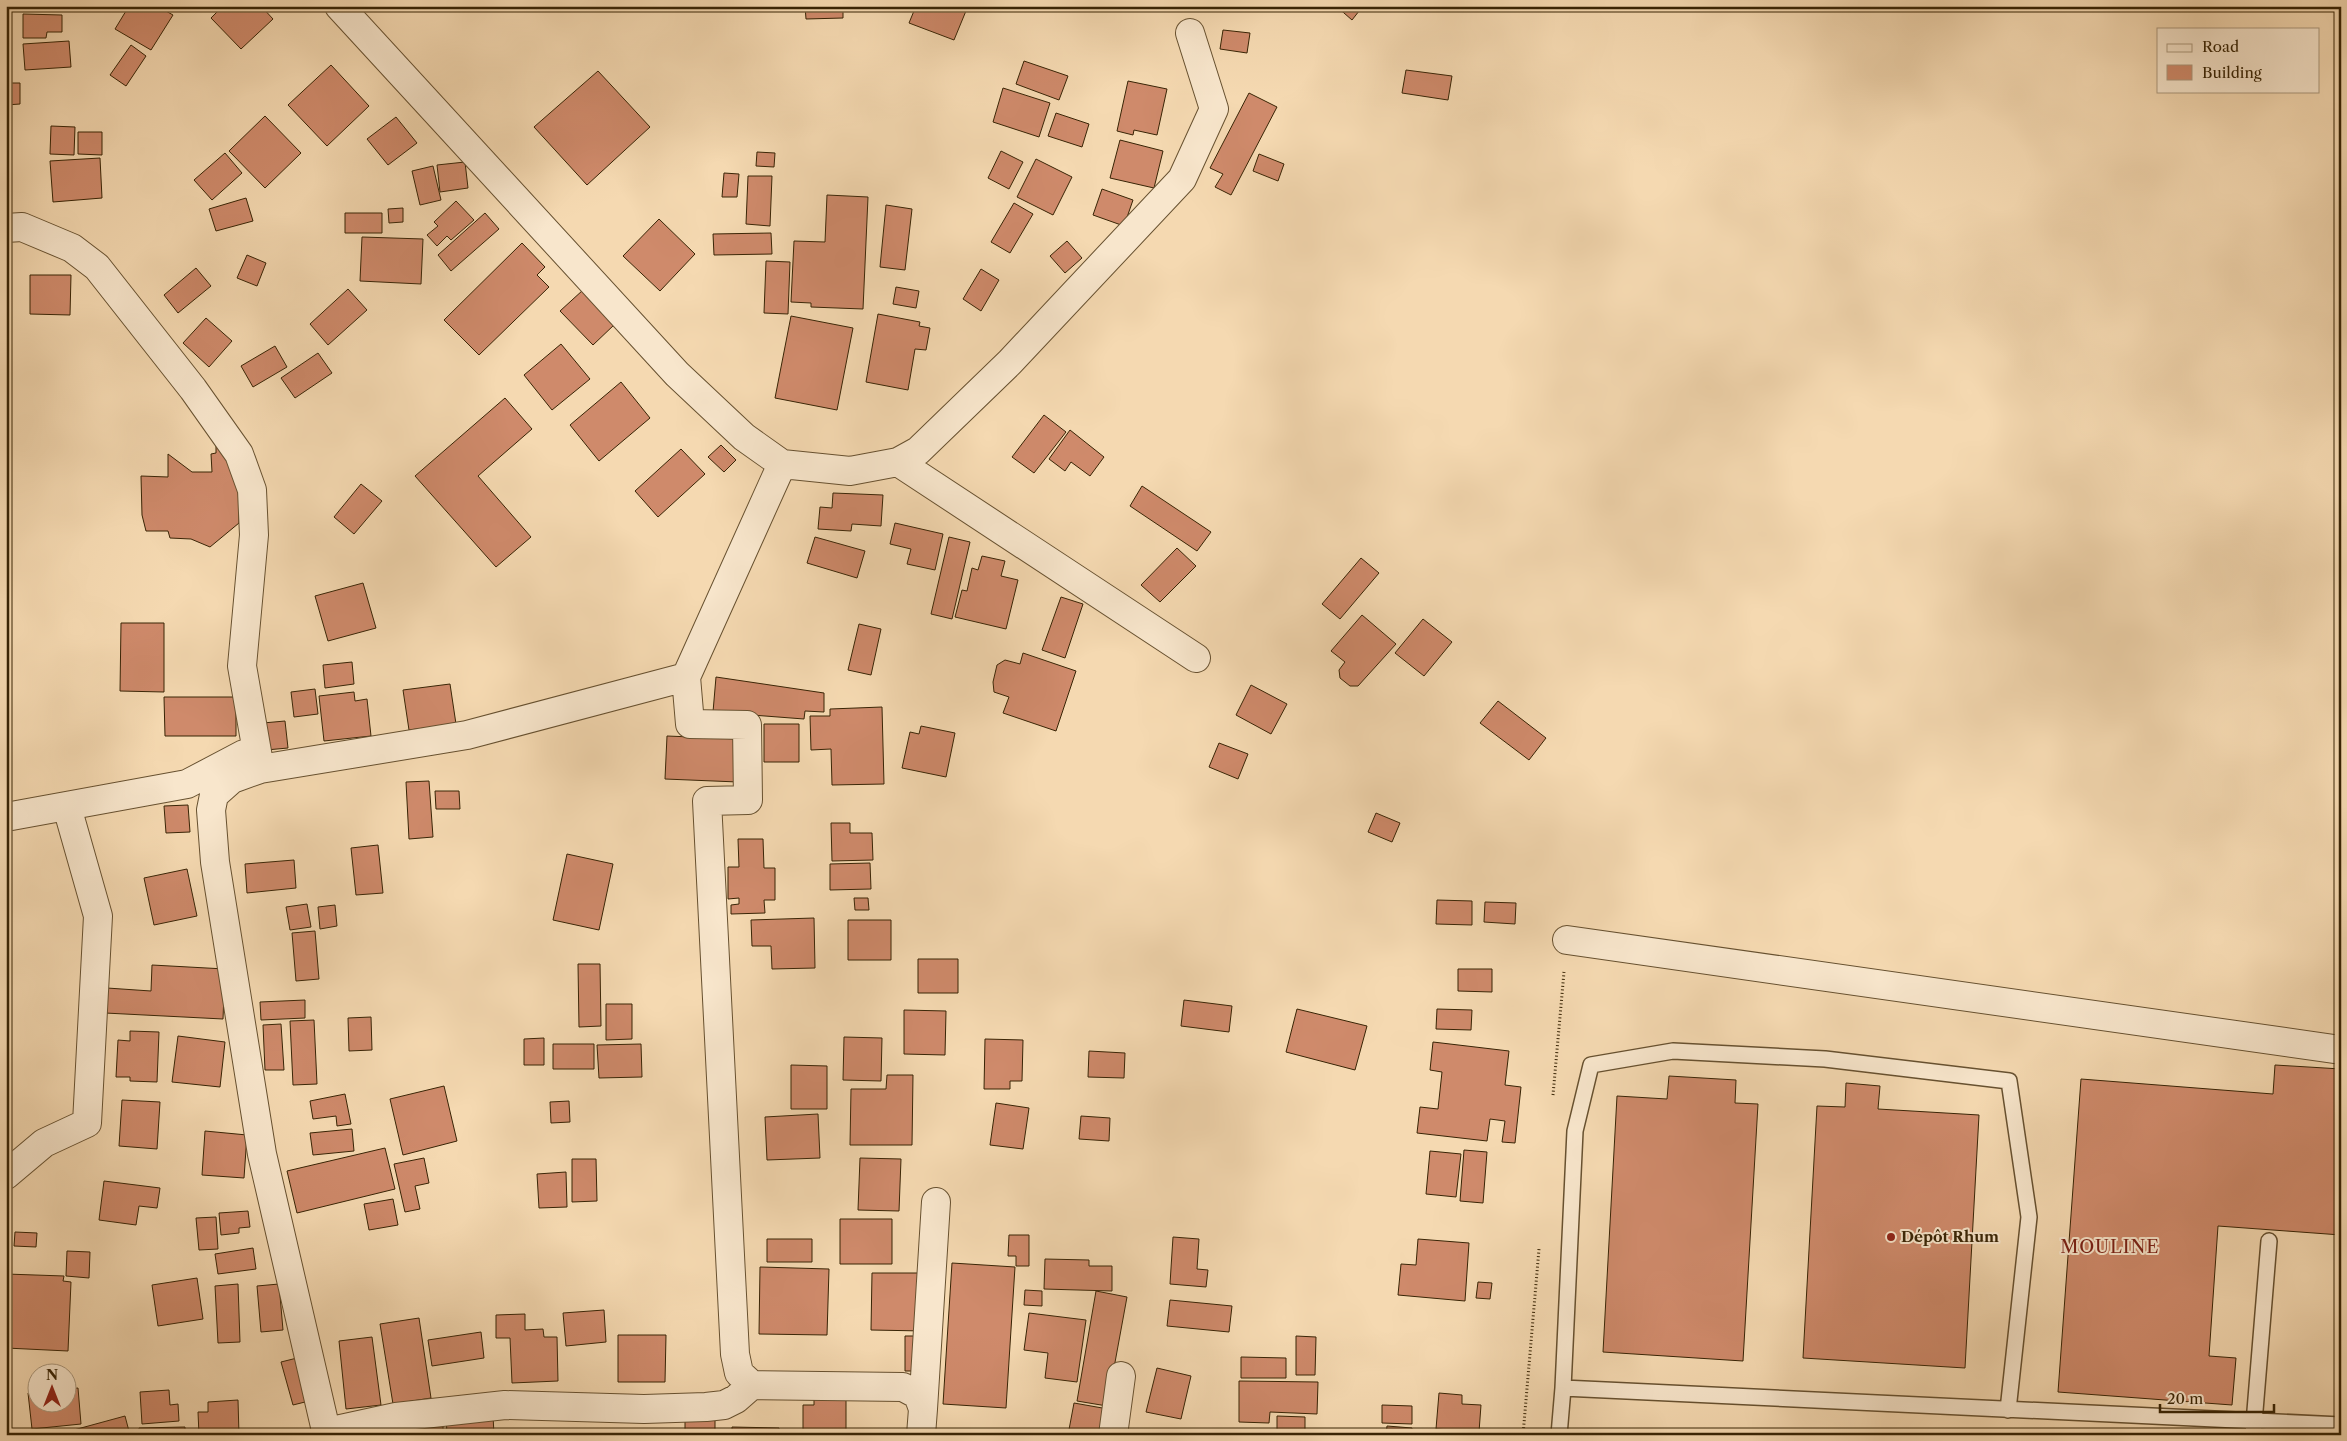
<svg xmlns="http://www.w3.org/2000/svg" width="2347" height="1441" font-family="'Libre Caslon Text',serif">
  <rect width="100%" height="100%" fill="#f5d9b1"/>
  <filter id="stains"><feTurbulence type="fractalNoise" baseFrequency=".004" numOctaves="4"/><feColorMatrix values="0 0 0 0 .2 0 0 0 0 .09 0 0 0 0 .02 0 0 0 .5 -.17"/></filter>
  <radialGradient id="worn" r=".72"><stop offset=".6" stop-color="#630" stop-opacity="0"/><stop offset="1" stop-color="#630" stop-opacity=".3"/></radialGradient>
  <path fill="#cf8a6b" stroke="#382405" d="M8 6H43L42 10Z
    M129 6H157L173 15 151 50 115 29Z
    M186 6H197L191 12Z
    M223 6H261L273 19 241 49 211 18Z
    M805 6H843V18L806 19Z
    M916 6H968L954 40 909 23Z
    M1336 6H1363L1352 20Z
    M23 14 62 15V32H47L46 38H23Z
    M1223 30 1250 33 1247 53 1220 49Z
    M69 41 71 67 25 70 23 44Z
    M131 45 146 56 126 86 110 75Z
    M1024 61 1068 76 1059 100 1016 84Z
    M331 65 369 106 327 146 288 105Z
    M1406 70 1452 76 1448 100 1402 93Z
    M598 71 650 127 587 185 534 127Z
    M1128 81 1167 89 1157 135 1134 130 1133 135 1117 131Z
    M6 83H20V104L6 105Z
    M1003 88 1050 103 1039 137 993 122Z
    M1249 93 1277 107 1231 195 1215 187 1223 174 1210 168Z
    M1056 113 1089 124 1082 147 1048 136Z
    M265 116 301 153 265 188 229 151Z
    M396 117 417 143 388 165 367 139Z
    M51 126 75 127 74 155 50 154Z
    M78 132H102V155L78 154Z
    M1120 140 1163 151 1154 188 1110 178Z
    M6 143H9L6 174Z
    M1001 151 1023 162 1009 189 988 178Z
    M757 152 775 153 774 167 756 166Z
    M225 153 242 173 212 200 194 180Z
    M1259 154 1284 164 1278 181 1253 171Z
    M100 158 102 198 53 202 50 161Z
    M1036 159 1072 177 1053 215 1017 197Z
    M465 162 468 188 440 192 437 165Z
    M433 166 441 200 420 205 412 171Z
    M724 173 739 174 737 197H722Z
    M748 176H772L770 226 746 224Z
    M1102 189 1133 200 1124 226 1093 215Z
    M827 195 868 197 863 309 811 307V303L791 302 794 241 825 242Z
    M246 198 253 221 216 231 209 209Z
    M456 201 474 220 451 240 447 236 437 246 427 235 438 226 434 222Z
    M1014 203 1033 214 1010 253 991 242Z
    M886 205 912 209 905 270 880 267Z
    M403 208V222L389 223 388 209Z
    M345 213H382V233H345Z
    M485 213 499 229 451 271 438 255Z
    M659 219 695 254 660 291 623 256Z
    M771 233 772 254 714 255 713 234Z
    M362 237 423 239 421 284 360 281Z
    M1067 241 1082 258 1065 273 1050 256Z
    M522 243 545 267 537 275 549 287 479 355 444 320Z
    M247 255 266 263 257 286 237 278Z
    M766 261 790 262 788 314 764 313Z
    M196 268 211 286 178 313 164 295Z
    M981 269 999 280 981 311 963 299Z
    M30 275H71L70 315 30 314Z
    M896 287 919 291 916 308 893 304Z
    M348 289 367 310 328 345 310 324Z
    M583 290 615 324 593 345 560 311Z
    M878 314 920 322 919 326 930 328 926 350 915 349 908 390 866 382Z
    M791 316 853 328 837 410 775 398Z
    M206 318 232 341 209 367 183 343Z
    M561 344 590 379 552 410 524 375Z
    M275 346 287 367 253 387 241 366Z
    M318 353 332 373 295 398 281 378Z
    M621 382 650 418 599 461 570 425Z
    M505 398 532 429 478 476 531 537 496 567 415 476Z
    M1044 415 1066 432 1034 473 1012 457Z
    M1070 430 1104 457 1090 476 1071 462 1065 471 1049 459Z
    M216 444 239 474V523L210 547 191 539 170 538 168 531H146L142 515 141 476 168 477V454L192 472H212L211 454 216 453Z
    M721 445 736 460 724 472 708 457Z
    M681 449 705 474 658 517 635 491Z
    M361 484 382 501 354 534 334 517Z
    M1142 486 1211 532 1197 551 1130 506Z
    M833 493 883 495 881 526 852 524 851 531 818 529 820 507 832 508Z
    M895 523 943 534 935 570 907 564 911 549 890 544Z
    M815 537 865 551 857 578 807 563Z
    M949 537 970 542 952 619 931 614Z
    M1177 548 1196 566 1160 602 1141 585Z
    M982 556 1005 561 1001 576 1018 580 1006 629 955 617 962 590 967 591 972 568 978 570Z
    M1361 558 1379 573 1340 619 1322 604Z
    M363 583 376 628 328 641 315 596Z
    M1061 597 1083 604 1065 658 1042 650Z
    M1362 615 1396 644 1358 686H1350L1340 678 1339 670 1345 662 1331 651Z
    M1423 619 1452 642 1424 676 1395 653Z
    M121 623H164V692L120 691Z
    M859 624 881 629 871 675 848 670Z
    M1023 653 1076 671 1056 731 1003 713 1009 697 994 692 993 682 997 665 1005 660 1020 664Z
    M352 662 354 684 325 688 323 665Z
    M716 677 824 693V712L805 711 804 719 713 712Z
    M450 684 456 724 409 730 403 690Z
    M1251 685 1287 704 1271 734 1236 715Z
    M315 689 318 714 294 717 291 692Z
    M354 692 355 701 367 699 371 736 324 741 319 696Z
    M164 697H236V736H165Z
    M1498 701 1546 738 1529 760 1480 723Z
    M882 707 884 784 832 785 831 749 811 750 810 716H830V709Z
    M285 721 288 748 266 750 263 723Z
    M764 724H799V762H764Z
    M921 726 955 733 946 777 902 768 910 732 919 734Z
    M667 736 740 739 738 782 665 779Z
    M1219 743 1248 754 1238 779 1209 767Z
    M429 781 433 837 409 839 406 782Z
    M435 791H459L460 809H436Z
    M188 805 190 832 166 833 164 806Z
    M1376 813 1400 823 1392 842 1368 832Z
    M831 823H850V833H872L873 860 832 861Z
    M738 839H763L764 868H775V900H764L765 913 731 914V905L739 904V898L728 899V867H739Z
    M378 845 383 893 356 895 351 848Z
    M567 854 613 864 599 930 553 920Z
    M294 860 296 888 247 893 245 864Z
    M870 863 871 889 830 890V864Z
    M187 869 197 916 154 925 144 878Z
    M854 898H868L869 910H855Z
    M1437 900 1472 901V925L1436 924Z
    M1485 902 1516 903 1515 924 1484 922Z
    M307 904 311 927 290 930 286 907Z
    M335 905 337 926 320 929 318 907Z
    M814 918 815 968 772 969 771 946H752L751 920Z
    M848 920H891V960H848Z
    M315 931 319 979 296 981 292 933Z
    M918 959H958V993H918Z
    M578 964H600L601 1026 579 1027Z
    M152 965 225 969 223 1019 105 1013 107 988 151 991Z
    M1458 969H1492V992L1458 991Z
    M305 1000V1018L261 1020 260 1002Z
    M1184 1000 1232 1006 1229 1032 1181 1026Z
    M606 1004H632V1039L606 1040Z
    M1297 1009 1367 1026 1355 1070 1286 1052Z
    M1437 1009 1472 1010 1471 1030 1436 1029Z
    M904 1010 946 1011 945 1055 904 1054Z
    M371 1017 372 1050 349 1051 348 1018Z
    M314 1020 317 1084 293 1085 290 1021Z
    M281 1024 284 1070H265L263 1025Z
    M130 1031 159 1032 157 1082 130 1081V1077H116L118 1040 130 1041Z
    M178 1036 225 1042 220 1087 172 1082Z
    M844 1037 882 1038 881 1081 843 1080Z
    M544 1038V1065H524V1039Z
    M985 1039 1023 1040 1022 1081H1010V1089H984Z
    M1433 1042 1509 1051 1505 1085 1521 1087 1515 1143 1502 1142 1505 1121 1490 1119 1487 1141 1417 1133 1420 1107 1438 1109 1442 1072 1430 1070Z
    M553 1044H594V1069H553Z
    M641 1044 642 1077 599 1078 597 1045Z
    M1089 1051 1125 1053 1124 1078 1088 1077Z
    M791 1065 827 1066V1109H791Z
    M2275 1065 2341 1069V1235L2218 1226 2209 1356 2236 1358 2232 1405 2058 1392 2081 1079 2273 1094Z
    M887 1075H913L912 1145H850L851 1089H886Z
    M1669 1076 1736 1080 1735 1103 1758 1104 1743 1361 1603 1352 1617 1096 1667 1099Z
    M1846 1083 1880 1086 1878 1109 1979 1115 1965 1368 1803 1358 1817 1106 1845 1107Z
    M444 1086 457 1141 403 1155 390 1099Z
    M345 1094 351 1124 337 1126 336 1116 313 1119 310 1101Z
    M122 1100 160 1102 157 1149 119 1146Z
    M569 1101 570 1122 551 1123 550 1102Z
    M996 1103 1029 1108 1023 1149 990 1145Z
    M818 1114 820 1158 767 1160 765 1117Z
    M1081 1116 1110 1118 1109 1141 1079 1139Z
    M352 1129 354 1151 313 1155 310 1133Z
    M205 1131 247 1135 244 1178 202 1175Z
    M385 1148 395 1189 297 1213 287 1171Z
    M1464 1150 1487 1152 1483 1203 1460 1201Z
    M1430 1151 1461 1154 1456 1197 1426 1194Z
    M424 1158 429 1183 415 1186 420 1209 405 1212 394 1164Z
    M860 1158 901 1159 899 1211 858 1210Z
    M572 1159H596L597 1201 572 1202Z
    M566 1172 567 1207 539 1208 537 1174Z
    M104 1181 160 1188 157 1208 139 1206 136 1225 99 1220Z
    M393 1199 398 1225 369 1230 364 1204Z
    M248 1211 250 1227 239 1228V1233L221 1235 219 1213Z
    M216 1217 218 1249 199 1250 196 1218Z
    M840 1219H892V1264H840Z
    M15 1232 37 1233 36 1247 14 1246Z
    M1009 1235H1029V1266H1016V1256H1008Z
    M1173 1237 1199 1239 1197 1269 1208 1270 1206 1287 1170 1284Z
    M767 1239H812V1262H767Z
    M1418 1239 1469 1243 1465 1301 1398 1295 1401 1264 1416 1265Z
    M253 1248 256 1269 218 1274 215 1254Z
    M67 1251 90 1252 89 1278 66 1276Z
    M1045 1259 1089 1260V1266H1112V1291L1044 1289Z
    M952 1263 1015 1267 1006 1408 943 1404Z
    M760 1267 829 1269 827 1335 759 1334Z
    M872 1273H924V1331L871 1330Z
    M6 1274 64 1276 63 1281 71 1282 68 1351 6 1348Z
    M197 1278 203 1319 158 1326 152 1285Z
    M1478 1282 1492 1283 1490 1299 1476 1298Z
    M238 1284 240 1342 218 1343 215 1286Z
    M279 1284 283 1330 261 1332 257 1286Z
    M1025 1290 1042 1291V1306L1024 1305Z
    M1096 1291 1127 1297 1107 1406 1077 1401Z
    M1170 1300 1232 1306 1229 1332 1167 1326Z
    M604 1310 606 1342 566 1346 563 1313Z
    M1029 1313 1086 1320 1077 1382 1045 1378 1048 1353 1024 1350Z
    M525 1314V1330L543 1329 544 1337H557L558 1381 512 1383 510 1338H496V1315Z
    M419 1318 431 1398 393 1404 380 1324Z
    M481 1332 484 1358 432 1366 428 1340Z
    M618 1335H666L665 1382H618Z
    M905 1336H924V1371H905Z
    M1296 1336 1316 1337 1315 1375H1296Z
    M372 1337 381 1405 346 1409 339 1341Z
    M301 1357 313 1400 293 1405 281 1362Z
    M1241 1357 1286 1358V1378H1241Z
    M1157 1368 1191 1376 1181 1419 1146 1412Z
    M1239 1381 1318 1382 1317 1414 1270 1412 1269 1423 1239 1422Z
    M78 1388 81 1424 32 1429 28 1393 38 1392V1404H68V1389Z
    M169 1390 170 1405 178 1404 179 1421 142 1424 140 1392Z
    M1439 1393 1462 1395V1404L1481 1405 1479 1432 1436 1429Z
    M814 1395H846V1435H803V1405H814Z
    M238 1400 239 1435H199L198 1412H208V1402Z
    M1074 1403 1108 1409 1103 1435H1068Z
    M1382 1405 1412 1406V1424L1382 1423Z
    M493 1415 494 1435H447L446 1416Z
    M125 1416 130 1435H71L70 1431Z
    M1277 1416 1305 1417V1435H1277Z
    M417 1420H443V1435H417Z
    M685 1420H715V1435H685Z
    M1387 1426 1412 1428V1435H1386Z
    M185 1427V1435H139V1428Z
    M732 1427 779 1428V1435H732Z
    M1421 1430 1453 1435H1420Z"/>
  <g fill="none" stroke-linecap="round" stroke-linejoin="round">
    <defs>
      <path id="lane" d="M1563 1388 1575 1131 1591 1065 1673 1051 1825 1059 2009 1081 2029 1217 2008 1410
        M1559 1435 1563 1388 2341 1425
        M2253 1435 2269 1241"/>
      <path id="street" d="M339 6 677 374 744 437 782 464 850 471 898 462 918 451 1010 362 1182 179 1214 109 1190 33
        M6 228 22 227 72 248 97 267 193 389 239 454 252 490 254 535 242 666 260 769 232 779 214 795 211 810 215 862 262 1154 327 1435
        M898 462 1196 658
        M686 677 690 724 747 725 748 800 707 801 735 1354 739 1373 752 1385 903 1387 918 1395 923 1409 921 1435
        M260 769 467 735 686 677 782 464
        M6 817 187 784 244 754
        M1567 940 2341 1050
        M6 1175 44 1143 87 1123 98 916 67 807
        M923 1409 936 1202
        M327 1432 396 1417 505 1405 644 1409 706 1407 724 1405 736 1399 752 1385
        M1113 1435 1121 1376"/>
    </defs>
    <use href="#lane" stroke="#675130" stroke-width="18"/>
    <use href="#street" stroke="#675130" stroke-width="30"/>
    <path stroke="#382405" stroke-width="3" stroke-dasharray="1 2.5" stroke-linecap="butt" d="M1553 1095 1564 972
      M1523 1435 1539 1249"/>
    <use href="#lane" stroke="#f8e6cc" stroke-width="15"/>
    <use href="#street" stroke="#f8e6cc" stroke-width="28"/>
  </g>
  <circle fill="#8f2418" stroke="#f8e6cc" stroke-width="2" cx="1891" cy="1237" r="5"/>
  <g text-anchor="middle" stroke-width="4" stroke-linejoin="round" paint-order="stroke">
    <g font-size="15" font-weight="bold" fill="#382405" stroke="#f8e6cc" text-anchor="start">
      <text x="1901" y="1242">Dépôt Rhum</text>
    </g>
    <g font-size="18" letter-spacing="1" fill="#7a1f14" stroke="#f8e6cc">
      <text x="2110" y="1253">MOULINE</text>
    </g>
  </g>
  <rect width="2347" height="1441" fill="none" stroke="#f5d9b1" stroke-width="25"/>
  <rect x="8" y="8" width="2332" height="1426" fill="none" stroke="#382405" stroke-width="2.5"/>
  <rect x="12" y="12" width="2322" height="1416" fill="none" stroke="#382405"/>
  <rect x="2157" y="28" width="162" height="65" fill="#f8e6cc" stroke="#ab987c"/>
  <rect x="2167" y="44" width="25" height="8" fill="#f8e6cc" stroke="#ab987c"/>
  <text x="2202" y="52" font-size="15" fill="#382405">Road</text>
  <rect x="2167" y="65" width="25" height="15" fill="#cf8a6b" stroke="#ab987c"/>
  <text x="2202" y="78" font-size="15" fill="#382405">Building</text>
  <g transform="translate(52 1388)"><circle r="24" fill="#f8e6cc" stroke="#ab987c"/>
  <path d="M0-4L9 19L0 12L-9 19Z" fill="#8f2418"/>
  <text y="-8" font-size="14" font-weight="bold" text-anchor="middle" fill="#382405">N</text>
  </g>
  <path d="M2160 1404v8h114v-8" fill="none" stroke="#382405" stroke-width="2.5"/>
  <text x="2167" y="1404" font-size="15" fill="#382405" stroke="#f8e6cc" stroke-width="4" paint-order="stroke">20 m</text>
  <rect width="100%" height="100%" filter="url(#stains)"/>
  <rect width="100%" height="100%" fill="url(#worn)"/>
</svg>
